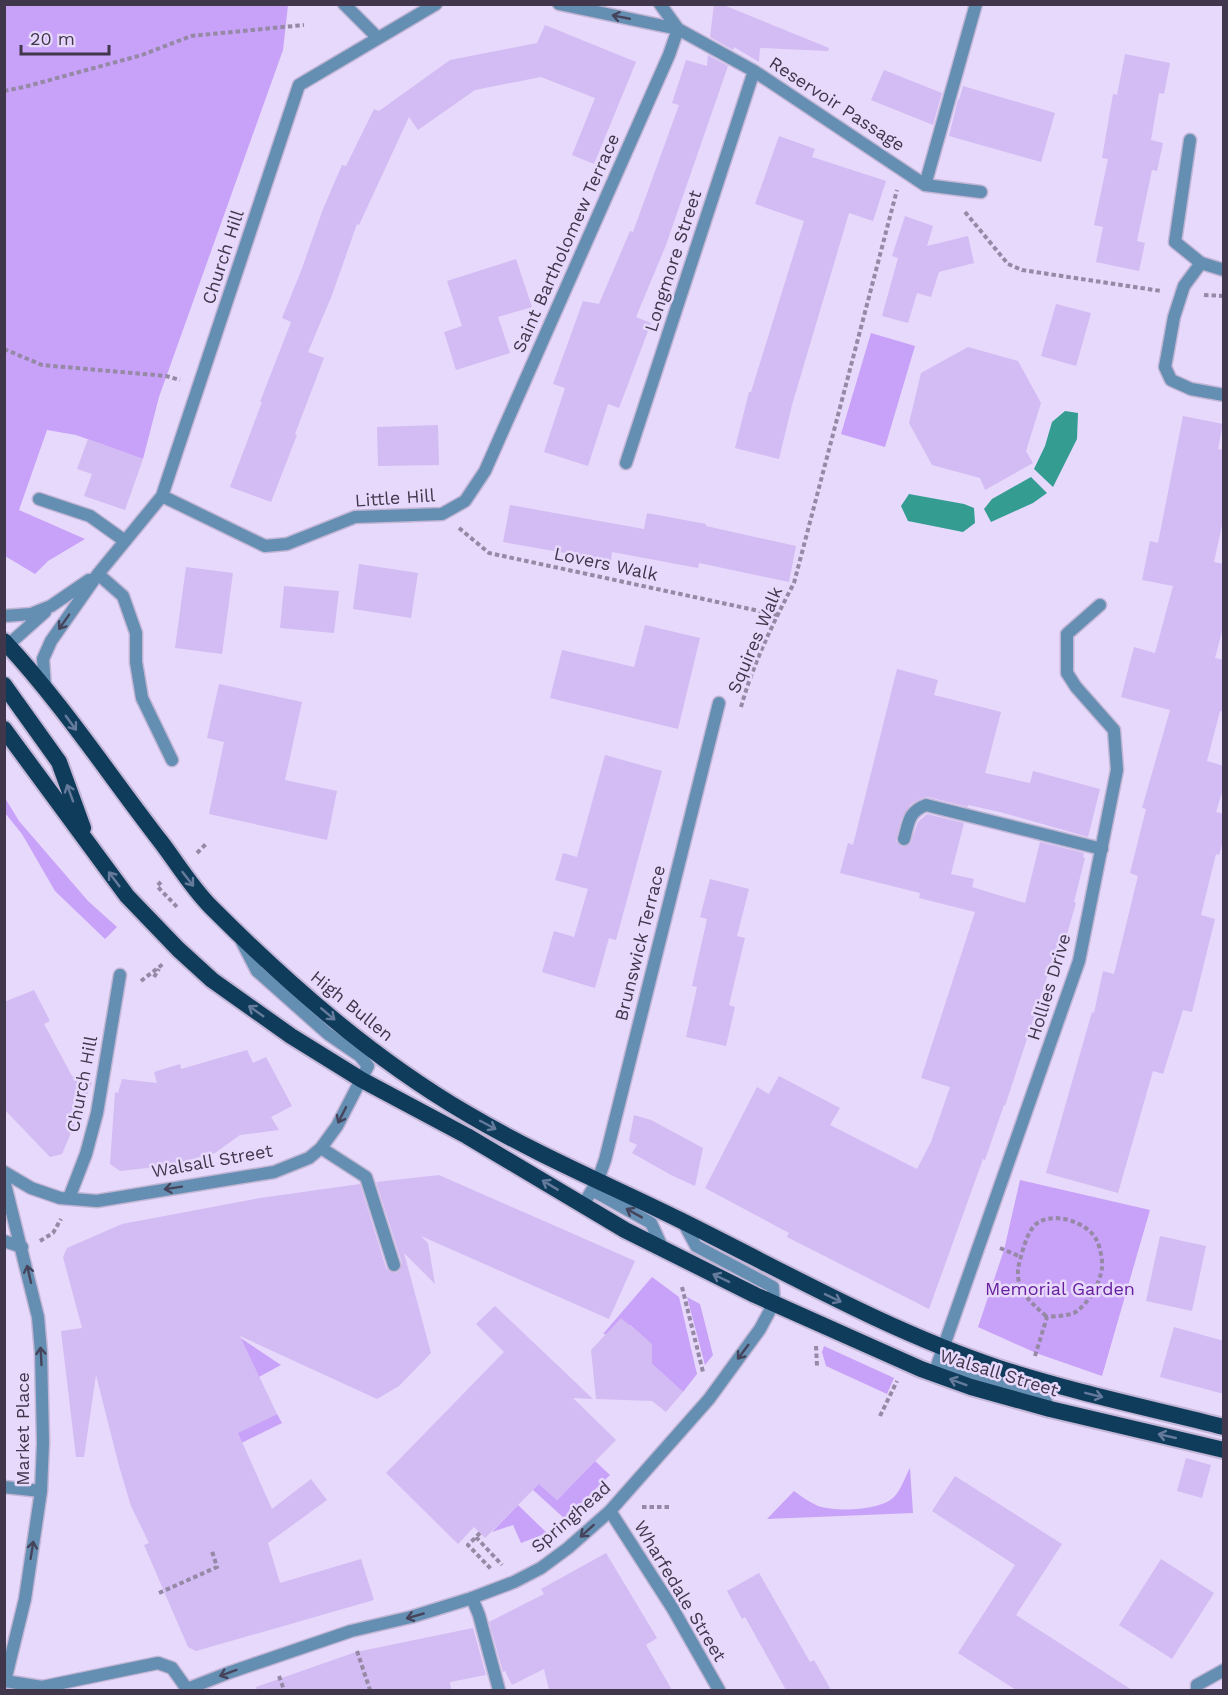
<svg xmlns="http://www.w3.org/2000/svg" width="1228" height="1695" font-family="'Work Sans',sans-serif">
  <rect width="100%" height="100%" fill="#e7d9fb"/>
  <path fill="#c8a1f8" d="M4 5H288L283 50 159 397 143 459 76 435 47 430 19 510 85 539 48 561 35 574 5 556Z
    M871 333 915 346 885 447 841 434Z
    M5 798 19 821 88 901 117 927 105 939 55 891 22 834 5 813Z
    M1020 1180 1150 1210 1102 1376 1036 1353 978 1327 1004 1250Z
    M652 1277 679 1297 697 1374 683 1392 652 1364V1350L645 1344 647 1340 630 1325 618 1326V1335L603 1334Z
    M687 1297 700 1304 713 1355 705 1365Z
    M239 1337 281 1365 257 1378Z
    M824 1346 894 1378 887 1394 826 1366 822 1352Z
    M277 1414 282 1423 183 1472 178 1461Z
    M595 1461 610 1475 565 1519 532 1489 538 1483 557 1500Z
    M910 1468 913 1513 767 1519 794 1491C802 1497 809 1502 818 1506 836 1512 880 1511 894 1497 901 1490 905 1477 910 1468Z
    M518 1505 547 1533 521 1543 513 1525 492 1532Z"/>
  <path fill="#349c90" d="M1065 411 1078 413 1077 439 1053 487 1034 469 1045 446 1052 422Z
    M1031 477 1047 493 1033 503 991 522 984 509 992 499Z
    M909 494 964 504 974 508 975 523 963 532 908 521 901 506Z"/>
  <path fill="#d3bbf3" d="M714 4H721L829 48 828 51 760 48 759 62 734 47 733 50 710 37Z
    M545 25 636 62 594 164 572 155 595 98 541 77 475 90 418 130 409 117 359 225 357 224 332 295 308 352 324 358 295 434 297 435 271 502 230 487 262 402H260L291 322 282 318 301 271 323 209 342 165 346 166 374 109 379 111 450 60 537 43Z
    M1125 54 1170 63 1164 94 1159 93 1151 140 1163 143 1157 171 1152 170 1137 241 1145 243 1139 271 1096 262 1103 227 1094 225 1108 159 1102 158 1113 94 1117 95Z
    M708 55 728 66 666 245 636 317 651 323 619 408 608 404 588 466 544 452 565 388 553 384 583 301 599 304 630 231 633 232 679 105 672 103 686 60 707 66Z
    M884 70 942 93 933 125 871 100Z
    M963 86 1055 113 1041 162 949 136 958 99 959 100Z
    M779 136 815 149 812 157 886 181 873 221 849 213 792 405 779 459 735 448 749 392H751L804 221 755 204Z
    M905 216 933 226 927 246 968 236 974 263 939 272 931 297 917 293 908 323 882 316 898 258 892 256Z
    M516 259 532 307 498 317 510 353 456 370 444 332 462 326 447 281Z
    M1056 304 1091 313 1076 366 1041 356Z
    M968 347 1018 361 1041 403 1026 451 1033 463 985 490 980 478 932 465 909 423 921 373Z
    M1183 416 1223 424 1218 449 1224 450V516L1214 562 1224 564V624L1215 658 1224 660V712L1220 711 1207 761 1224 766V786L1216 812 1224 814V838L1219 855 1216 854 1201 915 1215 919 1192 1012 1183 1010 1163 1074 1153 1071 1118 1193 1046 1173 1092 1012 1094 1013 1103 971 1114 974 1138 876 1130 873 1146 809 1142 808 1170 710 1121 697 1134 647 1155 653 1173 586 1142 580 1150 541 1158 543Z
    M438 425 439 465 378 466 377 427Z
    M88 439 143 459 125 510 84 496 92 474 77 469Z
    M510 505 644 529 647 513 706 524V526L796 546 789 582 699 563 698 568 612 552 611 561 503 542Z
    M359 564 418 573 411 618 353 609Z
    M186 567 233 573 222 654 175 648Z
    M284 586 339 591 334 633 280 628Z
    M645 625 700 638 678 729 550 698 562 650 634 667Z
    M897 669 938 680 934 695 1001 712 985 773 1030 783 1033 771 1100 789 1088 837 1000 812 968 805V807L928 797 922 798 911 804 901 820 896 841 902 847 910 844 918 822 927 814 964 823 951 874 974 879 972 887 1025 903 1040 842 1084 853 1083 857 1085 858 1074 902 1076 903 1065 941H1059L1005 1106 1004 1105 985 1160 983 1159 929 1309 787 1237 789 1233 705 1188 757 1087 769 1094 779 1076 840 1108 830 1125 917 1169 931 1142 950 1087 921 1078 975 912 919 898 920 893 840 873 848 843 853 845Z
    M219 684 302 702 285 780 337 791 327 840 209 814 224 742 207 738Z
    M605 755 662 771 616 940 609 938 595 988 542 972 554 931 574 937 588 889 555 880 563 853 577 857Z
    M710 879 749 889 737 936 745 938 729 1005 735 1007 726 1046 686 1037 697 987 692 986 707 919 700 917Z
    M34 990 50 1021 44 1024 72 1076 92 1083 62 1154 50 1157 4 1109V1002Z
    M247 1050 253 1063 266 1057 292 1106 271 1117 279 1130 240 1135 215 1153 166 1166 120 1171 110 1164 115 1092 118 1093 122 1079 157 1083 154 1072 180 1064 181 1069Z
    M634 1115 651 1120 703 1148 695 1186 671 1175 632 1153 637 1145 629 1141Z
    M439 1175 635 1261 609 1319 421 1236 428 1243 435 1284 404 1253 431 1353 399 1386 377 1399 240 1336 277 1414 238 1433 272 1509 311 1479 327 1500 268 1543 280 1583 361 1559 374 1600 196 1651 188 1647 144 1545 149 1543 131 1506 119 1466 96 1375 84 1457H76L61 1331 82 1328 63 1257 67 1248 122 1224 260 1198 360 1184 386 1268 389 1271 396 1273 400 1270 402 1263 376 1182Z
    M1160 1236 1206 1246 1192 1311 1146 1301Z
    M495 1306 593 1399 573 1398 616 1440 557 1500 539 1484 485 1538 474 1527 458 1544 386 1473 504 1352 476 1324Z
    M621 1318 652 1344V1364L683 1392 666 1412 652 1401 596 1399 591 1350Z
    M1174 1327 1224 1341V1394L1160 1377Z
    M1186 1458 1211 1465 1202 1498 1177 1491Z
    M955 1476 1062 1544 1016 1615 1132 1690H1016L958 1653 1015 1565 932 1511Z
    M606 1553 657 1638 646 1645 672 1690H549L544 1669 512 1685 505 1671 503 1672 489 1622 544 1594 541 1589Z
    M1161 1559 1214 1593 1172 1659 1119 1625Z
    M759 1573 810 1662 814 1660 831 1690H786L745 1617 742 1619 727 1591Z
    M473 1628 486 1675 450 1682 451 1690H257L256 1687 356 1652Z"/>
  <g fill="none" stroke-linecap="round" stroke-linejoin="round">
    <defs>
      <path id="service" d="M1201 263 1184 286 1174 317 1165 367 1171 380 1191 389 1224 395
        M39 499 90 516 125 541
        M904 839C909 822 908 812 926 805L1102 849
        M321 1148 366 1177 394 1265
        M472 1598 479 1615 499 1690"/>
      <path id="pedestrian" d="M4 1241 22 1247"/>
      <path id="minor" d="M344 4 378 38
        M559 4 678 29 754 71 925 185 981 192
        M660 4 678 29
        M1190 140 1175 242 1201 263 1224 270
        M925 185 976 4
        M626 463 754 71
        M162 496 265 546 287 544 355 517 442 514 465 501 485 471 669 55 678 29
        M98 574 123 596 136 633V662L142 698 172 760
        M4 616 31 614 51 606 89 580
        M8 645 45 612
        M45 688 43 659 51 641 98 574 162 496 299 85 436 4
        M4 1180 38 1317 41 1352 43 1443 41 1491 25 1599 5 1681
        M592 1190 651 1223 663 1249
        M69 1198 86 1154 97 1113 120 975
        M583 1205 598 1180 605 1160 719 703
        M939 1361 997 1383 1043 1396 1050 1409
        M934 1374 1079 961 1117 770 1114 730 1076 687 1067 673V634L1100 605
        M4 1487 41 1491
        M610 1511 673 1609 719 1690
        M1197 1690V1685L1224 1670"/>
      <path id="tertiary" d="M4 1172 31 1188 60 1198 97 1201 274 1172 309 1158 321 1148 337 1126 368 1066 360 1056 328 1034 257 971 242 942
        M4 1682 5 1681 42 1687 158 1663 172 1668 187 1689 228 1673 351 1631 411 1617 469 1599 514 1582 541 1568 568 1548 610 1511 709 1399 760 1329 774 1303 773 1287 696 1246 683 1222"/>
      <path id="trunk" d="M4 641C62 703 109 775 161 842 177 863 192 888 211 907 288 984 372 1058 466 1113 535 1154 609 1185 680 1220 785 1272 888 1331 999 1368 1073 1392 1149 1408 1224 1427
        M4 685 59 762 83 828
        M4 729 127 896 178 949 212 980 291 1036 362 1080 467 1136 625 1230 755 1295 921 1369 971 1387 1050 1409 1224 1450"/>
    </defs>
    <use href="#service" stroke="#c2b5d5" stroke-width="15"/>
    <use href="#pedestrian" stroke="#c2b5d5" stroke-width="15"/>
    <use href="#minor" stroke="#c2b5d5" stroke-width="15"/>
    <use href="#tertiary" stroke="#c2b5d5" stroke-width="15"/>
    <use href="#trunk" stroke="#c2b5d5" stroke-width="20"/>
    <path stroke="#9589a5" stroke-width="4" stroke-dasharray="4.5 3" stroke-linecap="butt" d="M4 91 24 87 142 55 191 36 304 25
      M965 212 1008 264 1022 270 1161 291
      M1204 295 1224 296
      M4 349 42 365 166 376 180 380
      M459 528 489 553 778 615
      M741 707C753 664 773 623 794 583L897 190
      M197 853 207 843
      M161 882 157 886 177 907
      M154 977 159 969
      M141 981 163 964
      M40 1241 53 1233 61 1219
      M1000 1248 1021 1257
      M682 1287 703 1372
      M816 1346 817 1366
      M1035 1356 1047 1317C1055 1316 1067 1316 1074 1313 1088 1305 1100 1283 1102 1268 1103 1261 1100 1247 1097 1241 1089 1222 1050 1209 1034 1226 1027 1234 1023 1249 1020 1260 1012 1287 1028 1300 1047 1317
      M880 1416 897 1381
      M642 1507H672
      M480 1533 468 1545 491 1569
      M476 1537 502 1565
      M159 1593 217 1567 212 1551
      M357 1651 370 1690
      M279 1676 284 1690"/>
    <use href="#service" stroke="#648fb2" stroke-width="12"/>
    <use href="#pedestrian" stroke="#648fb2" stroke-width="12"/>
    <use href="#minor" stroke="#648fb2" stroke-width="12"/>
    <use href="#tertiary" stroke="#648fb2" stroke-width="12"/>
    <use href="#trunk" stroke="#103c5c" stroke-width="16"/>
  </g>
  <defs><path id="oneway-shaft" d="M-6 0H5M1.5-3L5.5 0L1.5 3" fill="none" stroke-width="1.6" stroke-linecap="round" stroke-linejoin="round" transform="scale(1.5)"/></defs>
  <g stroke="#46445c">
    <use href="#oneway-shaft" transform="translate(621 17) rotate(-169)"/>
    <use href="#oneway-shaft" transform="translate(64 622) rotate(125)"/>
    <use href="#oneway-shaft" transform="translate(342 1115) rotate(117)"/>
    <use href="#oneway-shaft" transform="translate(173 1188) rotate(171)"/>
    <use href="#oneway-shaft" transform="translate(634 1213) rotate(-151)"/>
    <use href="#oneway-shaft" transform="translate(29 1274) rotate(-103)"/>
    <use href="#oneway-shaft" transform="translate(743 1352) rotate(127)"/>
    <use href="#oneway-shaft" transform="translate(41 1356) rotate(-93)"/>
    <use href="#oneway-shaft" transform="translate(587 1531) rotate(138)"/>
    <use href="#oneway-shaft" transform="translate(32 1550) rotate(-81)"/>
    <use href="#oneway-shaft" transform="translate(415 1616) rotate(164)"/>
    <use href="#oneway-shaft" transform="translate(228 1673) rotate(160)"/>
  </g>
  <g stroke="#667b9c">
    <use href="#oneway-shaft" transform="translate(71 723) rotate(54)"/>
    <use href="#oneway-shaft" transform="translate(70 793) rotate(-110)"/>
    <use href="#oneway-shaft" transform="translate(114 879) rotate(-127)"/>
    <use href="#oneway-shaft" transform="translate(188 879) rotate(52)"/>
    <use href="#oneway-shaft" transform="translate(256 1011) rotate(-145)"/>
    <use href="#oneway-shaft" transform="translate(328 1014) rotate(40)"/>
    <use href="#oneway-shaft" transform="translate(488 1125) rotate(28)"/>
    <use href="#oneway-shaft" transform="translate(550 1185) rotate(-149)"/>
    <use href="#oneway-shaft" transform="translate(721 1278) rotate(-154)"/>
    <use href="#oneway-shaft" transform="translate(833 1298) rotate(26)"/>
    <use href="#oneway-shaft" transform="translate(958 1382) rotate(-160)"/>
    <use href="#oneway-shaft" transform="translate(1094 1395) rotate(14)"/>
    <use href="#oneway-shaft" transform="translate(1167 1436) rotate(-167)"/>
  </g>
  <g text-anchor="middle" stroke-width="5" stroke-linejoin="round" paint-order="stroke">
    <g font-size="18" fill="#41374d" stroke="#e7d9fb">
      <text transform="translate(837 104) rotate(33)" y="6">Reservoir Passage</text>
      <text transform="translate(566 243) rotate(-66)" y="6">Saint Bartholomew Terrace</text>
      <text transform="translate(223 257) rotate(-72)" y="6">Church Hill</text>
      <text transform="translate(673 261) rotate(-72)" y="6">Longmore Street</text>
      <text transform="translate(395 498) rotate(-4)" y="6">Little Hill</text>
      <text transform="translate(606 564) rotate(12)" y="6">Lovers Walk</text>
      <text transform="translate(755 640) rotate(-67)" y="6">Squires Walk</text>
      <text transform="translate(640 943) rotate(-76)" y="6">Brunswick Terrace</text>
      <text transform="translate(1049 987) rotate(-73)" y="6">Hollies Drive</text>
      <text transform="translate(352 1006) rotate(39)" y="6">High Bullen</text>
      <text transform="translate(82 1084) rotate(-79)" y="6">Church Hill</text>
      <text transform="translate(212 1161) rotate(-10)" y="6">Walsall Street</text>
      <text transform="translate(999 1373) rotate(17)" y="6">Walsall Street</text>
      <text transform="translate(23 1429) rotate(-90)" y="6">Market Place</text>
      <text transform="translate(571 1517) rotate(-41)" y="6">Springhead</text>
      <text transform="translate(680 1591) rotate(59)" y="6">Wharfedale Street</text>
    </g>
    <g font-size="18" fill="#67209f" stroke="#e7d9fb">
      <text x="1060" y="1295">Memorial Garden</text>
    </g>
  </g>
  <rect width="1228" height="1695" fill="none" stroke="#41374d" stroke-width="12"/>
  <path d="M21 45v9h88v-9" fill="none" stroke="#41374d" stroke-width="3"/>
  <text x="30" y="45" font-size="18" fill="#41374d" stroke="#e7d9fb" stroke-width="4.5" paint-order="stroke">20 m</text>
</svg>
